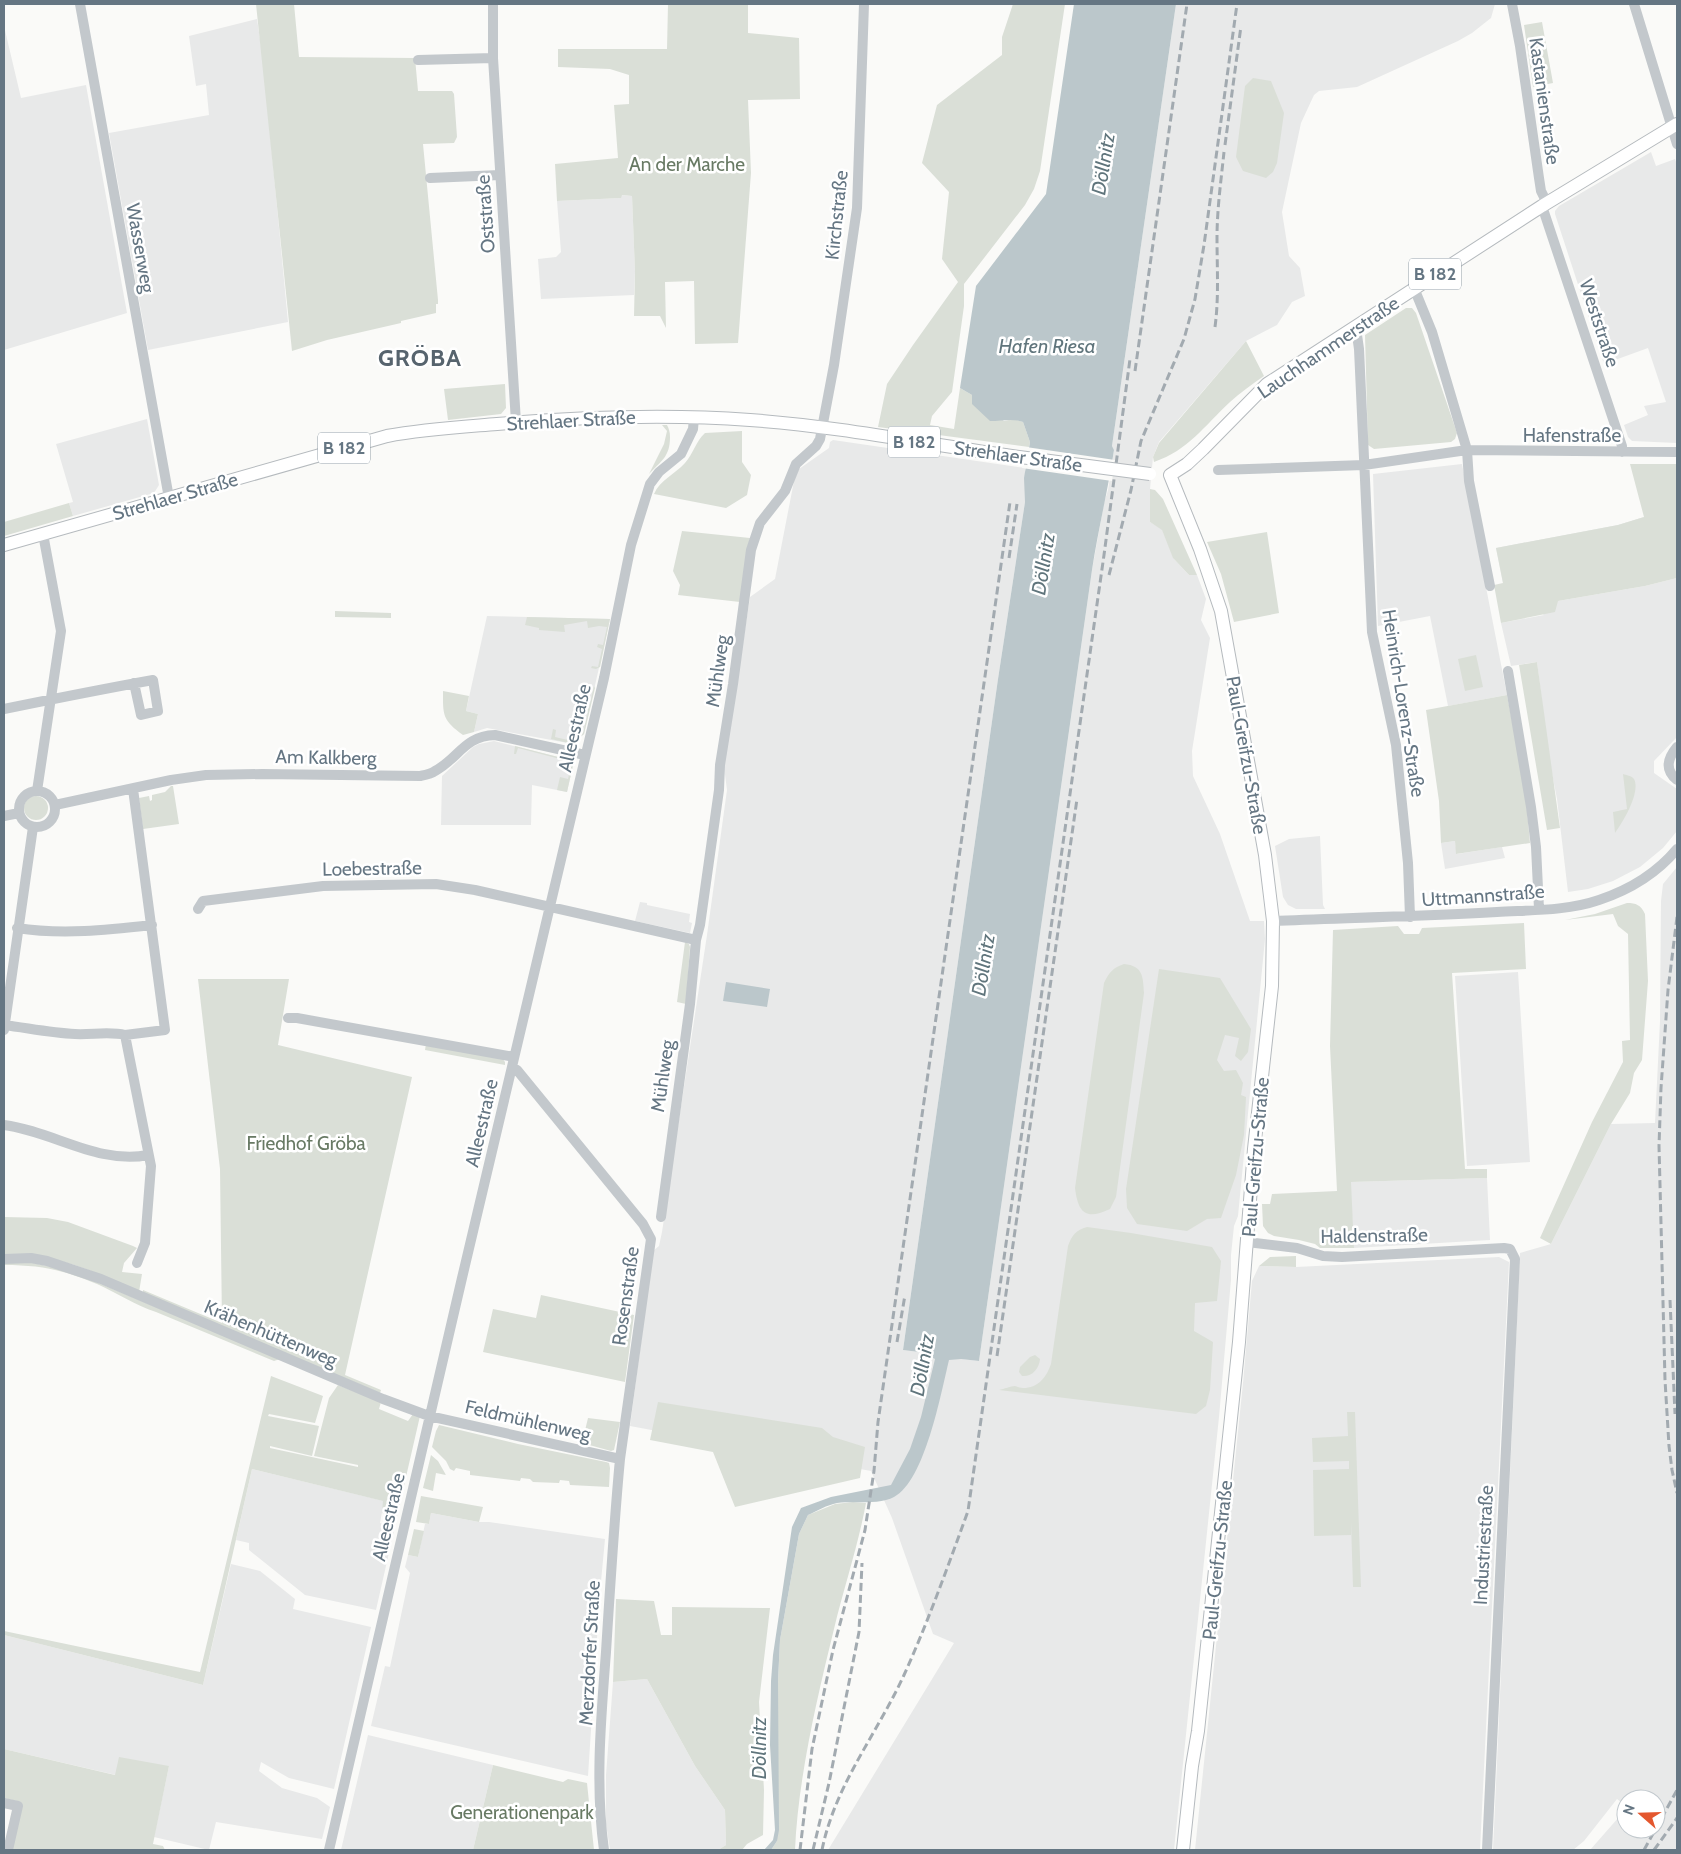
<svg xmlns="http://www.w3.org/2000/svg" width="1681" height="1854" font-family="Cabin,sans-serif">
  <rect width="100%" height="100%" fill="#fafaf8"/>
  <path fill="#e8e9e9" d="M1176 4H1495L1491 18 1472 33 1458 41 1357 87 1319 91 1314 95 1301 123 1282 212 1289 256 1300 268 1305 296 1292 302 1277 325 1246 341 1159 442 1153 457 1150 489V522L1162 529 1174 559 1189 575H1197L1206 599 1201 620 1210 638 1192 751 1193 776 1220 834 1250 921H1264L1265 939 1238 1216 1234 1226 1231 1255V1280L1219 1417 1174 1850H828L954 1643 933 1634 892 1518 871 1471 630 1426 653 1251 659 1246 662 1232 707 935 727 790 724 767 750 597 775 579 794 481 799 469 829 448 830 442 833 440 1025 468V502L998 679 903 1350 919 1352 935 1359H962L979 1361 1092 570 1104 503 1108 490 1114 450 1112 446Z
    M257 19 263 60 288 322 148 350 109 133 209 115 206 84 196 86 189 36Z
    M4 26 21 98 86 85 127 313 4 350Z
    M1651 152 1656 166 1675 159 1677 165V443L1632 441 1628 437 1624 425 1648 415 1644 406 1666 402 1648 348 1604 364 1555 214V211L1559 206Z
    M621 195 632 196 635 272 634 295 541 299 538 259 556 257 561 252 557 201 621 198Z
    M147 419 159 485 154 493 73 516 69 503 73 502 56 444Z
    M1462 464 1507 695 1448 706 1430 616 1378 626 1373 474Z
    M1644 517 1558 601 1645 586 1677 578V737L1654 761V773L1677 789V831L1663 848 1640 867 1613 881 1588 889 1568 892 1557 799 1549 758 1537 662 1511 666 1501 623 1544 615 1503 583 1496 548 1618 525Z
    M487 616 610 619 584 734 581 736 579 740 573 744 487 728 474 732 478 714 466 711Z
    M494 741 570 760 573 765 567 792 532 785 531 825H441L442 776 473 747 479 744Z
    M1320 836 1323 905 1325 909H1296L1288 905 1283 897 1275 846 1289 839Z
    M1455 841 1457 854 1502 847 1505 858 1445 869 1441 843Z
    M1677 867V1850H1590L1626 1809V1829H1656V1799H1626V1806L1617 1799 1584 1841 1573 1850H1493L1520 1253 1551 1244 1611 1124 1655 1123 1660 1021 1661 901 1663 884Z
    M640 902 647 903V905L690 914 689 922 692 923 690 933 635 921Z
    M1518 972 1530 1162 1467 1166 1455 976Z
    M1487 1178 1490 1240 1354 1248 1350 1182Z
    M1499 1257 1509 1262 1480 1850H1195L1243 1383 1252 1281 1259 1266 1296 1267Z
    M252 1469 384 1501 380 1523 395 1526 376 1610 305 1595 249 1550V1543L236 1540Z
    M431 1513 479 1522H489L605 1539 600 1592 588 1776 371 1726 385 1666 390 1667 410 1573 405 1567 408 1555 418 1557 425 1524H429Z
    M231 1564 260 1571 295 1599 293 1609 371 1627 334 1789 289 1778 261 1762 259 1771 282 1788 317 1798 330 1807 322 1839 216 1822 209 1850 154 1837 169 1766 116 1775 4 1749V1635L203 1685Z
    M647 1679 695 1766 725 1810 726 1845 718 1850H610L606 1824V1775L613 1682Z
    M368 1735 493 1765 473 1850H341Z"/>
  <path fill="#dadfd7" d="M256 4H294L299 57 415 58 418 91H452L454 94 457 137 454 143 423 144 438 300V304H436V313L401 321V323L327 340 292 351Z
    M668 4H748V33L799 38 800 99 748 100 751 173 738 343 695 344 694 281 665 282 666 328 660 316H634L635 272 632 196 622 195 621 198 557 201 555 164 618 158 614 105 629 104V75L610 69 558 67V49H667Z
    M1013 4H1065L1040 171 1034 189 1025 205 964 284V306L952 392 932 416 930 425 954 429 960 388 972 395 1004 421 1014 419 1023 422 1030 442 1029 447 878 427 887 384 913 345 958 282 942 259 949 192 922 163 937 105 1002 55V37Z
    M1542 22 1553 83 1533 87 1524 25Z
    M1253 78 1271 81 1284 113 1277 163 1273 172 1266 178 1243 171 1236 157 1245 86Z
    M1406 308H1412L1416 313 1457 433 1455 439 1451 442 1374 449 1368 445 1365 335Z
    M1246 341 1264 376C1252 384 1240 393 1230 402 1204 426 1189 450 1154 462L1153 457 1159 443Z
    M505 384 506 408 501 414 448 420 444 389Z
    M662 425H667C669 429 670 432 670 437 670 457 661 461 649 474L664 444 667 431Z
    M742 431V462L751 475 747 495 726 508 654 494C660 480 675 474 685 463 693 454 696 441 705 433Z
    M1630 464H1677V578L1645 586 1558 601 1555 612 1501 623 1494 585 1503 583 1496 548 1618 525 1644 517Z
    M1150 489 1155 490 1163 499 1197 575H1189L1173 558 1162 530 1150 522Z
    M69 503 73 516 4 536V522Z
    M682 531 750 538 740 602 678 595 680 585 673 571Z
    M1267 532 1279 613 1234 622 1221 574 1207 542Z
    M335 611 391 613V618L335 617Z
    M527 617 610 619 600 667 596 669 591 668 592 666 598 667 602 649 597 647 598 644 603 645 607 627 599 626 588 628 587 621 564 625 565 632 539 630V628L525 625Z
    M1476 655 1483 687 1465 691 1458 659Z
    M1537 662 1560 828 1547 830 1519 665Z
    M594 686 595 688 584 734 573 744 551 739 553 729 556 730 555 737 572 741 575 731 583 733 588 712 582 710 583 707 589 708Z
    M443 691 469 696 466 711 478 714 474 732 463 735C442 720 443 715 443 691Z
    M1507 695 1525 789 1530 843 1456 854 1455 841 1441 843 1439 801 1426 710Z
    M515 746 570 760 573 765 567 792 557 790 560 777 568 779 571 765 564 763 560 759 518 748 516 754H514Z
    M1623 774C1626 775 1632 776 1634 779 1641 792 1623 822 1615 833L1613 812 1627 809Z
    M171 786H173L179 824 143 829 139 798 149 796 150 801 152 800V795L165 792Z
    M24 808a12 12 0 1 1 24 0a12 12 0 1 1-24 0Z
    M1627 903C1636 903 1641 905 1645 914L1648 981 1642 1060 1634 1073 1630 1093 1611 1124 1551 1244 1540 1238 1592 1122 1623 1062 1622 1041 1630 1040 1628 934 1618 926 1613 914 1565 920 1595 914Z
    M1524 923 1526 969 1452 973 1465 1169H1487V1178L1351 1182 1354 1248H1320L1315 1244 1299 1240 1274 1236 1268 1233 1263 1226 1262 1204H1270L1272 1194 1337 1191 1330 1046 1333 930 1398 926 1404 934H1419L1422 928Z
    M685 942 689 944 690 947 686 1004 677 1002Z
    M1124 964C1143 966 1143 976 1144 993L1116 1197 1110 1209C1085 1221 1078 1212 1075 1188L1104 983C1109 972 1113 968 1124 964Z
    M1159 969 1220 978 1251 1029 1248 1052 1241 1061 1235 1056 1239 1038 1225 1035 1217 1060 1224 1071 1236 1070 1243 1083 1241 1095 1246 1097 1244 1135 1236 1175 1221 1218 1207 1219 1187 1231 1137 1224 1127 1208 1126 1189Z
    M198 979H289L278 1045 412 1077 345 1375 381 1390 380 1393 143 1293V1290L222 1323 220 1169Z
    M426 1044 502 1058 505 1062V1065L425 1050Z
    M4 1217 47 1218 68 1222 133 1246 137 1248 124 1263 122 1272 142 1274 139 1292C95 1271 54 1253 4 1254Z
    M1087 1227 1131 1233 1212 1247 1221 1261 1217 1301 1195 1303 1194 1331 1213 1342 1210 1390 1206 1406 1196 1414 999 1390C1004 1389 1011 1386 1015 1386 1018 1387 1020 1388 1023 1388 1038 1388 1046 1378 1051 1364L1068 1246C1072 1235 1076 1230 1087 1227Z
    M1296 1256V1267L1259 1266 1270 1257Z
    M4 1262H29L70 1271 280 1359 274 1361 156 1312C135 1305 117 1293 97 1284 63 1270 41 1265 4 1265Z
    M541 1295 634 1315 625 1382 483 1352 493 1309 536 1318Z
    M1035 1355 1040 1359C1039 1369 1032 1377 1022 1376L1019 1372 1020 1367 1030 1357Z
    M271 1376 323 1396 315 1423 269 1414 268 1416 319 1426 312 1456 270 1446V1448L358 1467V1465L314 1456 329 1398 338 1385 381 1402 379 1409 408 1421 413 1414 420 1416 397 1516 382 1513 383 1501 252 1469 203 1685 4 1635V1631L200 1672Z
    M658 1402 822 1428 833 1437 865 1447 860 1478 735 1507 713 1452 650 1440Z
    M1347 1412H1355L1361 1587H1353L1351 1522V1535L1314 1536 1313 1470 1349 1469V1461L1313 1462 1312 1438 1348 1436Z
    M588 1418 620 1422 614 1450 611 1451 582 1443Z
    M439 1425 518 1444 606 1462 609 1463 610 1468 609 1487 570 1485 569 1481 560 1480 559 1483 533 1482 530 1479 521 1478 520 1481 470 1475V1471L456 1468 454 1471 450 1469 446 1461 432 1447 436 1431Z
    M431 1455 438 1461 446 1475 436 1473 433 1491 423 1488Z
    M421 1496 483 1507 479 1522 431 1513 429 1524 416 1522Z
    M853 1502 866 1503C858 1546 844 1587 834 1629 817 1698 798 1779 795 1850H771L777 1841 778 1681 780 1640 799 1534 808 1515 835 1504Z
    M414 1529 424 1531 418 1557 408 1555Z
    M616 1599 654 1601 661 1635H672V1607L770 1608 759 1702 764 1790 763 1835 747 1844 742 1850H718L726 1845 725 1810 695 1766 647 1679 613 1682Z
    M4 1749 115 1775 119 1757 169 1766 153 1844 163 1846 165 1850H11L21 1802 4 1798Z
    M493 1765 563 1782 568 1779 587 1783 594 1850H473Z"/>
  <path fill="#bbc7cb" d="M1074 4H1176L1112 446 1114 450C1108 490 1098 530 1092 570L979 1361 961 1359 949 1360C941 1393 925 1481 894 1497 880 1505 853 1501 837 1503 827 1505 817 1511 808 1515L799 1534 780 1640 778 1681 779 1830 777 1841 771 1850H764L773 1840 775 1830 770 1745 771 1681 773 1655 792 1527 801 1508 831 1497 891 1485 910 1449 921 1417 935 1359 919 1352 903 1350 998 679 1025 502 1024 478 1030 442 1023 422C1012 418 1002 421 990 421L972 404V395L960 388 976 286 1046 194Z
    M726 982 770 989 767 1007 723 1001Z"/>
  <path fill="#fafaf8" d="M1026 447 1115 460 1112 481 1022 468Z"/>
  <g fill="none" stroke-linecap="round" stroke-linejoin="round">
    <defs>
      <path id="major" d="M1170 475 1200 549 1221 611 1265 855 1273 921 1272 986 1254 1149 1239 1342 1198 1731 1192 1766 1183 1850
        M1170 475 1187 464 1203 449 1267 384 1542 206 1677 124
        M4 545 387 436C424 429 460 427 497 424 581 417 666 414 750 420 835 426 921 443 1005 455"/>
    </defs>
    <use href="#major" stroke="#b5babe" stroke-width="14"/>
    <path stroke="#c3c8cc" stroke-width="10" d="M80 4 169 498
      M493 4V58L516 422
      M1512 4 1520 46 1539 178 1541 191 1547 203
      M1634 4 1677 144
      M418 60 493 58
      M430 178 500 175
      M1542 206 1622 446V452
      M1414 288 1432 332 1467 450 1469 481 1490 586
      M1354 327 1357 335 1359 349 1372 632 1396 745 1408 863 1410 917
      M1218 470 1364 465 1467 450 1677 452
      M1508 671 1531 807 1536 847 1539 909
      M4 709C53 699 103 689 153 680L158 711 141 715 134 683
      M1677 747C1667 759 1665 770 1677 780
      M37 791 61 631 43 534
      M19 809a18 18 0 1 1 36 0a18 18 0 1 1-36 0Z
      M55 805 171 780 206 775 262 774 420 776C425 775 431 774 435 771 459 758 464 736 495 735L585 755
      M4 816 19 813
      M198 909 203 901 323 886 436 884 475 890 696 940
      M1273 921C1348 918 1423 916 1497 912 1531 910 1567 911 1599 900 1629 890 1657 873 1677 849
      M17 928C62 935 107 930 152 925
      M288 1018H297L514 1057
      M4 1025C28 1028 51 1033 75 1034 91 1035 110 1031 125 1035L165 1030 133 789
      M4 1030 33 827
      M125 1035 151 1166 145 1243 137 1263
      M512 1067 517 1070 643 1224 651 1239 620 1459C614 1523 610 1588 606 1652 601 1718 595 1785 604 1850
      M4 1125C52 1131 99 1165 148 1155
      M661 1217 690 1004 696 940 700 925 719 790 720 765 733 684 751 550 760 523 785 491 796 464 816 446 820 439 834 365 857 208 864 4
      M1247 1242 1297 1248 1323 1256 1342 1257 1504 1248 1510 1249 1515 1259 1487 1850
      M4 1259 31 1258 47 1261 101 1279 383 1399 429 1416 620 1459
      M4 1803 18 1806 8 1850
      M329 1850 462 1278 604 678 631 545 650 484 659 472 681 454 693 429 694 418"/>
    <use href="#major" stroke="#fff" stroke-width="12"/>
    <path stroke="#a2aab0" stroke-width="3" stroke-dasharray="8 4" stroke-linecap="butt" d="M1225 145 1241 26
      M1215 327C1219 297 1217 268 1217 238 1217 209 1221 181 1224 152
      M1135 371 1187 4
      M1009 558 1017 504
      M1109 575 1131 490 1141 441 1184 339 1195 299 1204 245 1237 4
      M1677 917 1668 990 1661 1088 1659 1146 1665 1380 1669 1446 1672 1470 1677 1493
      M1670 1300 1675 1414
      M897 1342 905 1295
      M997 1356 1077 799
      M800 1850 812 1749 833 1650 865 1530 874 1471 878 1422 1010 502
      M813 1850 829 1783 859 1632 862 1563
      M822 1850C835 1785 877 1734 904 1675 928 1622 948 1566 968 1511L1104 555 1130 359
      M1644 1850 1677 1790
      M1654 1850 1677 1818"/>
    <defs>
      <path id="major-bridge" d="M1005 455 1150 474"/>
    </defs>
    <use href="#major-bridge" stroke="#b5babe" stroke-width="14" stroke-linecap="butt"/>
    <use href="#major-bridge" stroke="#fff" stroke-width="12"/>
  </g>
  <g text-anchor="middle" stroke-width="5" stroke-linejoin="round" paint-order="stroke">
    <g fill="#fff" stroke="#939fa8" stroke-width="1">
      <rect x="1409" y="258.5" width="52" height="31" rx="4"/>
      <rect x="888" y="426.5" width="52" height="31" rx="4"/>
      <rect x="318" y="432.5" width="52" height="31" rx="4"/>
    </g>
    <g font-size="18" font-weight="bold" fill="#657683">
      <text x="1435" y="280">B 182</text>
      <text x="914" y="448">B 182</text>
      <text x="344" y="454">B 182</text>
    </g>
    <g font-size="19" fill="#657683" stroke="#fff">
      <text transform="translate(1545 101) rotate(82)" y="7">Kastanienstraße</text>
      <text transform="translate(485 214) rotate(-94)" y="7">Oststraße</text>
      <text transform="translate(836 215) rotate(-84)" y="7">Kirchstraße</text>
      <text transform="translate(141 248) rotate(80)" y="7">Wasserweg</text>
      <text transform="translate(1600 323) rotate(72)" y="7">Weststraße</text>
      <text transform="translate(1328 347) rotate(-34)" y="7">Lauchhammerstraße</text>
      <text transform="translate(571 420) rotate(-3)" y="7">Strehlaer Straße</text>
      <text x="1572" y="442">Hafenstraße</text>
      <text transform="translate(1018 456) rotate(8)" y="7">Strehlaer Straße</text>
      <text transform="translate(175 496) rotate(-16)" y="7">Strehlaer Straße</text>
      <text transform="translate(717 671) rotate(-82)" y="7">Mühlweg</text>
      <text transform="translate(1404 703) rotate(81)" y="7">Heinrich-Lorenz-Straße</text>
      <text transform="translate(574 728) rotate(-77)" y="7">Alleestraße</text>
      <text transform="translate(1247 755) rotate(80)" y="7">Paul-Greifzu-Straße</text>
      <text transform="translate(326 757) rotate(1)" y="7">Am Kalkberg</text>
      <text transform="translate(372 868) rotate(-1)" y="7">Loebestraße</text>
      <text transform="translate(1483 895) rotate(-4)" y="7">Uttmannstraße</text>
      <text transform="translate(662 1076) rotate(-82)" y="7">Mühlweg</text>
      <text transform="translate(481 1123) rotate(-77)" y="7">Alleestraße</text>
      <text transform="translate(1255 1157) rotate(-85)" y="7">Paul-Greifzu-Straße</text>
      <text transform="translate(1374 1235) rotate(-1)" y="7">Haldenstraße</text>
      <text transform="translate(625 1296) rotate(-82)" y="7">Rosenstraße</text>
      <text transform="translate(271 1333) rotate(23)" y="7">Krähenhüttenweg</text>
      <text transform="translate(528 1420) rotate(13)" y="7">Feldmühlenweg</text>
      <text transform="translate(388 1517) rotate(-77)" y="7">Alleestraße</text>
      <text transform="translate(1483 1545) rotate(-87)" y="7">Industriestraße</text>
      <text transform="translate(1217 1560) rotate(-84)" y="7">Paul-Greifzu-Straße</text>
      <text transform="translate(589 1653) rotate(-87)" y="7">Merzdorfer Straße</text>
    </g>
    <g font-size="19" fill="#687a64" stroke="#fff">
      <text x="687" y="171">An der Marche</text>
      <text x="306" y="1150">Friedhof Gröba</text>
      <text x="522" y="1819">Generationenpark</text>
    </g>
    <g font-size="20" font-style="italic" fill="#60757c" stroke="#fff">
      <text transform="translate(1103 164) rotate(-81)" y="7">Döllnitz</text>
      <text x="1047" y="353">Hafen Riesa</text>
      <text transform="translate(1043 564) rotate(-81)" y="7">Döllnitz</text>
      <text transform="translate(983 965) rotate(-81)" y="7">Döllnitz</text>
      <text transform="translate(922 1365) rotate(-80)" y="7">Döllnitz</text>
      <text transform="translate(759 1748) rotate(-90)" y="7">Döllnitz</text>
    </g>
    <g font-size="24" font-weight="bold" letter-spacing="1" fill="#57646e" stroke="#fff">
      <text x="420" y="366">GRÖBA</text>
    </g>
  </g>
  <rect width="1681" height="1854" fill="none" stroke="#657683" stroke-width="10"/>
  <g transform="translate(1641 1814) rotate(290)"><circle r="24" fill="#ffffff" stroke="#c1c8cd"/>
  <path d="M0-4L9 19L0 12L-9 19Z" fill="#e4572e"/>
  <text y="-8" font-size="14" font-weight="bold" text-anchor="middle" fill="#657683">N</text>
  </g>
</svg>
